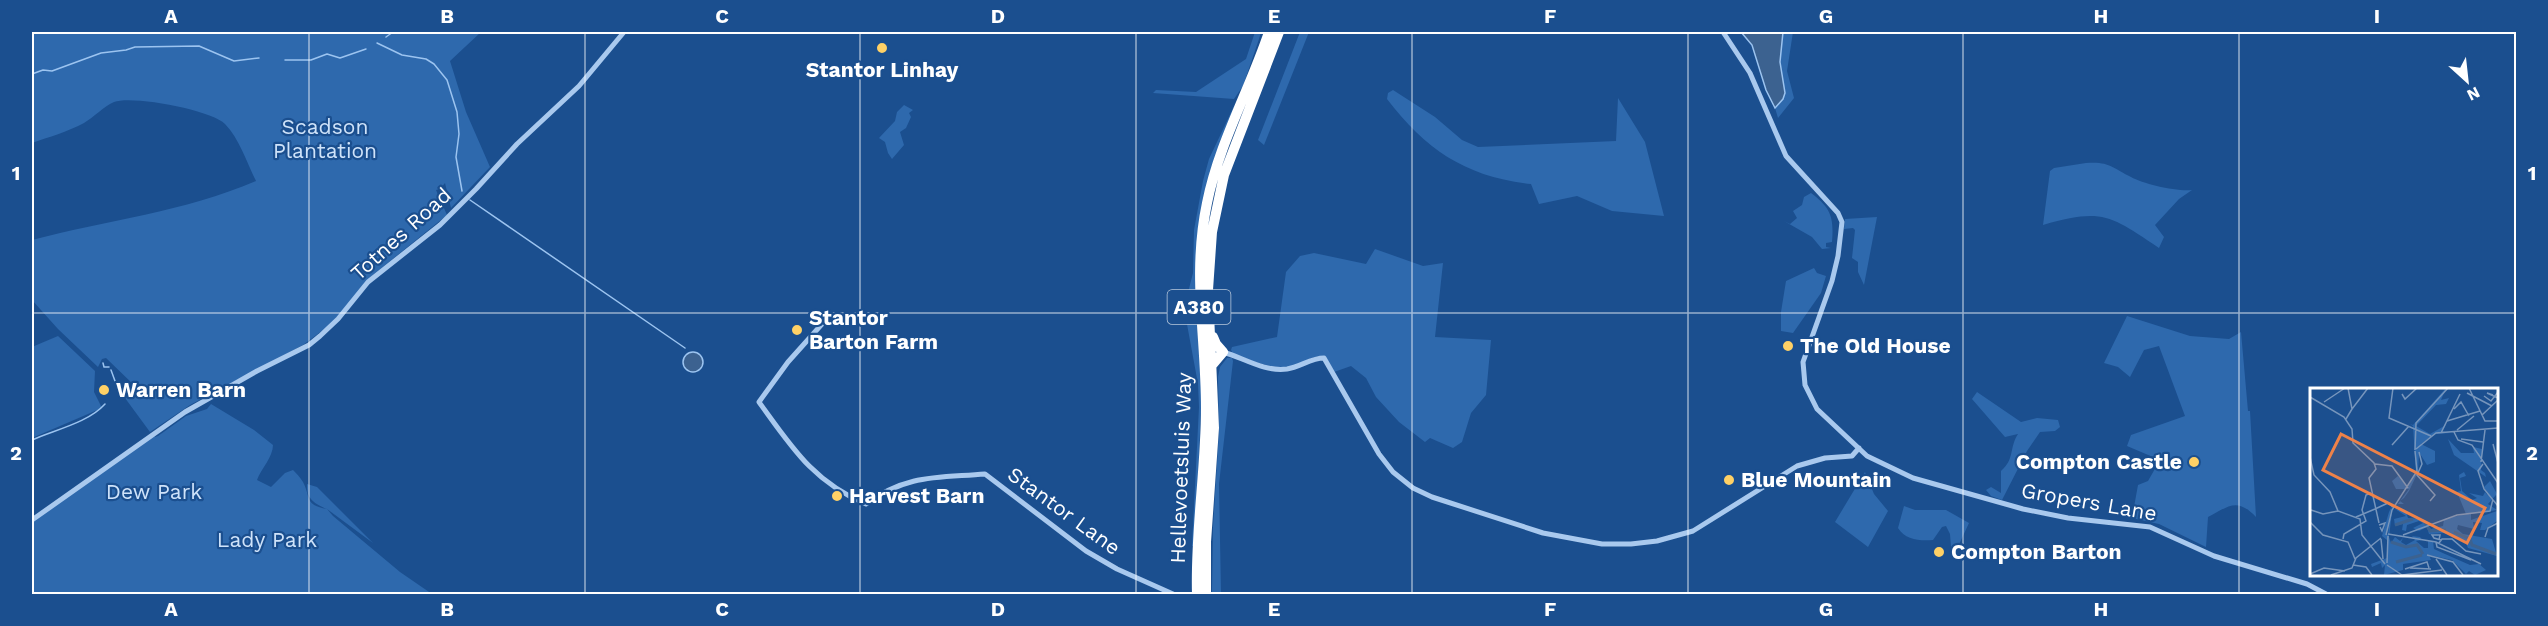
<svg xmlns="http://www.w3.org/2000/svg" width="2548" height="626" font-family="'Work Sans',sans-serif">
  <rect width="100%" height="100%" fill="#1b4f8f"/>
  <path fill="#2e69ad" d="M32 32H481L450 61 466 112 490 167 451 208 445 183 440 189 436 190 447 215 374 274 331 324 303 345 190 405 150 432 125 398 136 387 106 358 102 359 98 367 58 329 32 300V240C107 220 184 212 256 181 247 163 239 138 225 124 212 110 132 95 114 102 103 107 94 117 84 123 67 132 49 137 32 143Z
    M1255 32H1261L1259 39 1243 86 1234 99 1153 93 1156 90 1196 92 1246 59Z
    M1300 32H1309L1264 145 1258 140Z
    M1783 32H1793L1787 71 1794 98 1778 118 1775 108C1790 94 1780 79 1780 61 1780 51 1783 42 1783 32Z
    M1393 90 1435 117 1462 140 1478 147 1616 141 1618 98 1645 142 1664 216 1612 211 1577 196 1539 204 1531 184C1466 177 1426 150 1387 99L1388 93Z
    M1235 104 1211 182 1195 546H1192L1199 407 1198 384 1184 308 1193 273 1194 230 1203 181 1209 159Z
    M904 105 913 110 909 113 911 117 906 128 900 132 904 145 892 159 888 153 885 142 879 138 895 121 897 112Z
    M2086 163C2109 161 2113 168 2131 177 2143 184 2178 192 2192 190L2179 199 2155 225 2164 237 2159 248C2110 215 2102 208 2043 225L2050 171 2054 168Z
    M1811 193C1831 208 1834 217 1832 242L1826 243V247L1831 248 1822 249 1812 237 1784 221 1790 224 1797 218 1793 211 1802 205 1804 197Z
    M1877 217 1864 285 1858 272V262L1852 258 1855 230 1853 228 1844 229 1845 219Z
    M1375 249 1423 266 1443 263 1435 337 1491 340 1486 395 1471 413 1462 442 1453 448 1430 438 1425 442 1399 422 1376 397 1366 378 1351 366 1334 372 1324 356C1312 355 1305 363 1293 366 1272 370 1253 361 1233 354L1231 350 1232 347 1277 337 1286 272 1300 256 1314 253 1366 264Z
    M1814 268 1817 273 1826 276 1821 293 1793 333 1781 331V312L1786 281Z
    M2127 316 2190 336 2229 339 2241 332 2248 411H2250L2256 517C2237 497 2229 506 2208 517L2206 547 2159 524 2132 518 2138 485 2148 481 2160 460 2127 446 2131 435 2185 416 2159 346 2144 350 2130 377 2118 367 2104 363Z
    M58 336 95 371 94 392 102 408 32 438V347Z
    M1227 358H1232L1233 361 1219 484 1221 594H1212L1213 527 1219 432 1218 377 1220 367Z
    M1977 392 2021 422 2037 418 2058 420 2060 427 2055 431 2040 432 2027 451 2002 500 1991 496 1986 490 1991 487 2001 493V471C2015 459 2009 448 2018 434L2005 437 1972 399Z
    M211 404 254 430 273 445C273 457 261 469 257 480L271 487 285 473 293 470C296 473 300 477 303 482 311 497 304 505 327 509 315 504 306 499 307 484L317 487 373 543 327 509 333 516 400 572 432 594H32V520L153 433 155 437 158 436 186 416 207 409Z
    M1865 472 1874 494 1888 511 1868 547 1835 522Z
    M1904 506 1915 510H1946L1969 523 1956 551 1951 547 1950 534 1946 526 1942 527 1933 540C1920 541 1905 540 1898 528Z"/>
  <path fill="#3c6290" stroke="#9cc4f0" stroke-width="1.5" d="M1741 32H1783L1780 62 1785 93 1783 99 1775 108 1766 90 1752 45Z
    M683 362a10 10 0 1 1 20 0a10 10 0 1 1-20 0Z"/>
  <g fill="none" stroke-linecap="round" stroke-linejoin="round">
    <path stroke="#9cc4f0" stroke-width="1.5" d="M386 37 393 32
      M377 43 402 55 426 59 434 64 447 80 457 112 459 134 456 157 462 191
      M285 60H311L327 54 340 58 366 49
      M32 74 43 70 52 71 101 53 126 50 135 47 199 46 234 61 259 58
      M470 200 685 348
      M103 363 104 367H109
      M111 370 115 381 120 385
      M32 440C54 430 88 423 105 404"/>
    <path stroke="#a9c9ee" stroke-width="5" d="M1723 32 1750 73 1786 156 1838 213 1842 222 1838 256 1832 281 1803 362 1805 385 1817 409 1867 456 1913 478 2023 509 2068 518 2150 527 2214 556 2307 584 2326 594
      M822 324 788 362 759 402C791 446 813 482 866 504 907 474 938 478 985 474L1086 551 1117 569 1173 594
      M1223 352C1244 358 1264 372 1287 369 1300 367 1311 358 1324 358L1379 454 1393 472 1413 488 1432 497 1543 533 1602 544H1631L1657 541 1693 531 1797 466 1825 458 1852 456 1859 448
      M32 520 185 412 257 371 309 345 320 336 338 319 368 282 440 225 476 189 517 144 579 86 624 32"/>
    <path stroke="#fff" stroke-width="10" d="M1212 365 1223 352 1216 344 1213 337
      M1197 594C1195 532 1206 470 1206 408 1206 337 1192 274 1207 203 1219 143 1250 89 1269 32
      M1206 594V542L1214 428 1208 290 1212 232 1224 175 1279 32"/>
  </g>
  <path fill="none" stroke="#fff" stroke-width="1.5" stroke-opacity="0.55" d="M309 32V594M585 32V594M860 32V594M1136 32V594M1412 32V594M1688 32V594M1963 32V594M2239 32V594M32 313H2516"/>
  <g fill="#ffd166" stroke="#1b4f8f" stroke-width="2">
    <circle cx="882" cy="48" r="6"/>
    <circle cx="797" cy="330" r="6"/>
    <circle cx="1788" cy="346" r="6"/>
    <circle cx="104" cy="390" r="6"/>
    <circle cx="2194" cy="462" r="6"/>
    <circle cx="1729" cy="480" r="6"/>
    <circle cx="837" cy="496" r="6"/>
    <circle cx="1939" cy="552" r="6"/>
  </g>
  <g text-anchor="middle" stroke-width="4.5" stroke-linejoin="round" paint-order="stroke">
    <rect fill="#1b4f8f" stroke="#bbcadd" stroke-width="1.5" x="1167.5" y="290" width="63" height="34" rx="4.5"/>
    <g font-size="20" font-weight="bold" fill="#fff">
      <text x="1199" y="314">A380</text>
    </g>
    <g font-size="21" font-weight="bold" fill="#fff" stroke="#1b4f8f" text-anchor="start">
      <text x="882" y="77" text-anchor="middle">Stantor Linhay</text>
      <text x="809" y="325">Stantor<tspan x="809" dy="24">Barton Farm</tspan></text>
      <text x="1800" y="353">The Old House</text>
      <text x="116" y="397">Warren Barn</text>
      <text x="2182" y="469" text-anchor="end">Compton Castle</text>
      <text x="1741" y="487">Blue Mountain</text>
      <text x="849" y="503">Harvest Barn</text>
      <text x="1951" y="559">Compton Barton</text>
    </g>
    <g font-size="21" fill="#cfe3fa" stroke="#1b4f8f">
      <text x="325" y="134">Scadson<tspan x="325" dy="24">Plantation</tspan></text>
      <text x="154" y="499">Dew Park</text>
      <text x="267" y="547">Lady Park</text>
    </g>
    <g font-size="21" fill="#fff" stroke="#1b4f8f">
      <text transform="translate(401 234) rotate(-42)" y="7">Totnes Road</text>
      <text transform="translate(1181 468) rotate(-88)" y="7">Hellevoetsluis Way</text>
      <text transform="translate(2089 502) rotate(10)" y="7">Gropers Lane</text>
      <text transform="translate(1064 511) rotate(36)" y="7">Stantor Lane</text>
    </g>
  </g>
  <g transform="translate(2310 388)">
    <rect width="188" height="188" fill="#1b4f8f"/>
    <path d="M136 0 131 12 139 10 136 16 126 17 106 38 120 46 136 37 132 43 140 45 125 46 111 56 125 63V74L117 77 109 64 108 84 99 103 94 110 90 113 94 116H88L82 124 79 149 81 155 85 149 90 153 93 150 91 154 96 157 105 152 102 148 110 149 112 152 106 153 114 160H118V153H123L124 161 135 166 160 177 169 176 176 182 165 187 159 183 156 186 142 172 119 167 121 172 93 176V182L74 187 75 177 72 180 71 175 62 179 61 176 77 170V152L72 148 79 124 82 118 76 147 78 146 80 130 81 125 82 124 99 101H86L82 93 88 88 97 99 106 84 103 38 100 36 103 37ZM138 51 151 65H164L163 59 172 61 171 82 175 85 176 89 144 67ZM154 84 156 88 150 90 152 103 162 112 167 110 159 105 173 108 175 104 178 108 174 99 180 93 187 106V111L186 107 178 116 187 122 161 126V132L187 123V133L175 142H170L172 135 163 134 164 141 148 137 147 141 153 146 182 151 187 168 158 160 155 153 134 145 119 146 117 139 109 143 103 140 113 135 109 133 97 137 96 143 92 142 93 136 85 138 84 131 96 128 85 121 96 124 98 130 113 131 121 141 133 138 134 131 156 126 147 104 151 103 149 87Z" fill="#2e69ad"/>
    <path fill="none" stroke="#3c6290" stroke-width="3" d="M114 133 120 143 136 142M85 137 103 131M144 144 160 151 162 157 186 166M81 154 96 159 107 157 113 166M86 174 112 167"/>
    <path fill="none" stroke="#7695bc" stroke-width="1.5" d="M83 0 79 30 121 48M159 0 175 33H188M157 5 182 18M92 6 95 11 107 0M183 7 177 5 188 10M174 8 181 13 188 4M0 9 34 29 42 41 43 55 64 75 66 81 59 90 69 135M14 14 35 0M42 21 58 0M144 21 151 14 159 28M172 27 188 12M36 31 42 21 38 0M137 33 170 23M147 42 164 28M144 44 148 52 162 57 188 95M131 45 150 6M151 51 173 54M183 56 188 75M82 57 99 38M106 61 126 45 188 40M105 62 106 35 138 0M109 64 112 76 107 87 125 107 120 113M0 69 4 87 20 104 28 123 50 131 52 147 75 176M171 74 175 42M65 76 82 78 98 100M173 76 168 83 174 101 188 118M65 121 78 115 83 119M1 122 13 126 28 123M46 129 65 121M0 134 13 147 38 154 45 171M69 137 75 135 72 143 70 139M78 146 126 154 171 176M76 147 82 122 107 83 105 63M93 147 147 127 180 123 183 111M175 149 178 140 188 135M33 151 34 146 56 133 52 122 56 107 61 105M71 151 73 171M129 152 130 147H122L124 150 131 152M126 154 127 159 161 172M129 155 132 151H142L156 163 171 166M117 167 143 174 153 187M126 171 137 187M77 175 78 148M43 177 56 179 62 187M77 177 92 187M100 180 121 181M95 181 117 174 119 180M0 186 14 180 35 183M21 187 42 180 46 170 71 150M92 187 132 182"/>
    <path fill="#ee8249" fill-opacity="0.15" stroke="#ee8249" stroke-width="3" d="M31 46 175 120 157 155 13 82Z"/>
    <rect width="188" height="188" fill="none" stroke="#fff" stroke-width="3"/>
  </g>
  <rect width="2548" height="626" fill="none" stroke="#1b4f8f" stroke-width="66"/>
  <g transform="translate(2467 81) rotate(153)" stroke="#1b4f8f" stroke-width="4.5" paint-order="stroke">
  <path d="M0-4.5L10 22L0 15L-10 22Z" fill="#ffffff"/>
  <text y="-9" font-size="16" font-weight="bold" text-anchor="middle" fill="#ffffff">N</text>
  </g>
  <rect x="33" y="33" width="2482" height="560" fill="none" stroke="#fff" stroke-width="2"/>
  <g font-size="20" text-anchor="middle" font-weight="bold" fill="#fff">
    <text x="171" y="23">A</text>
    <text x="447" y="23">B</text>
    <text x="722" y="23">C</text>
    <text x="998" y="23">D</text>
    <text x="1274" y="23">E</text>
    <text x="1550" y="23">F</text>
    <text x="1826" y="23">G</text>
    <text x="2101" y="23">H</text>
    <text x="2377" y="23">I</text>
    <text x="16" y="180">1</text>
    <text x="2532" y="180">1</text>
    <text x="16" y="460">2</text>
    <text x="2532" y="460">2</text>
    <text x="171" y="616">A</text>
    <text x="447" y="616">B</text>
    <text x="722" y="616">C</text>
    <text x="998" y="616">D</text>
    <text x="1274" y="616">E</text>
    <text x="1550" y="616">F</text>
    <text x="1826" y="616">G</text>
    <text x="2101" y="616">H</text>
    <text x="2377" y="616">I</text>
  </g>
</svg>
